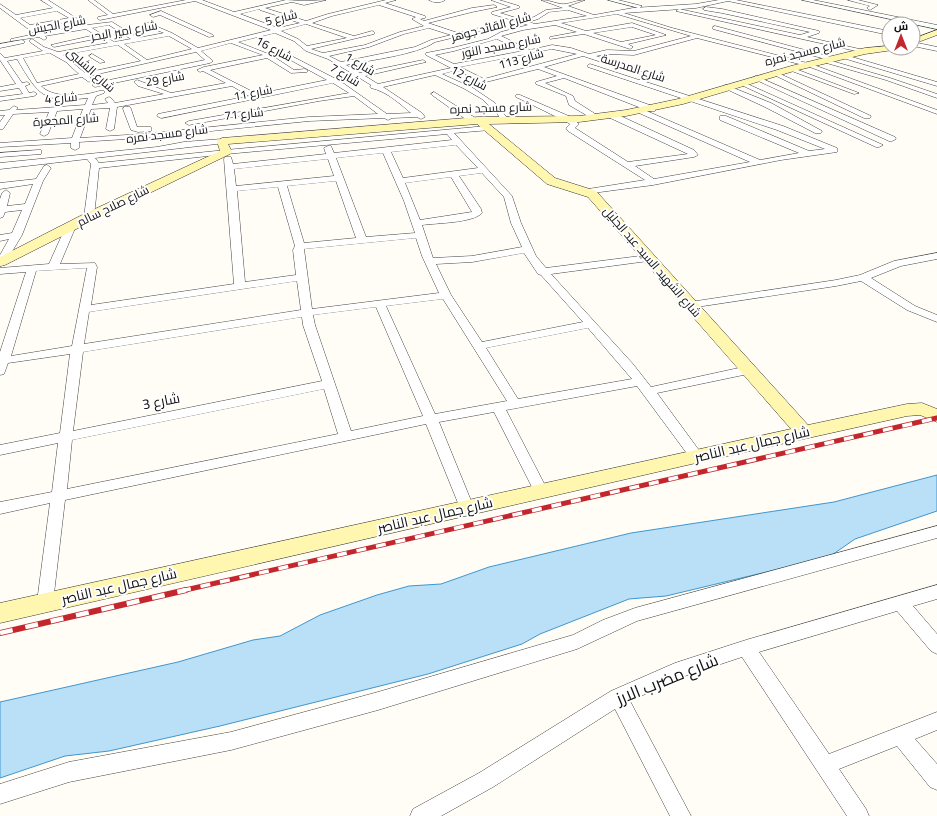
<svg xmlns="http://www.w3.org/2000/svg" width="937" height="816" font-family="Georgia,Cairo,serif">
  <rect width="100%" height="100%" fill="#fffdf5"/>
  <path fill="#b9e0f7" stroke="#3f96cf" d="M937 475V511L855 539 829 557 666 596 629 599 540 634 522 644 428 674 220 726 109 751 65 756 0 778V702L178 662 253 640 280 636 320 615 377 595 409 586 441 584 489 567 631 533 834 502Z"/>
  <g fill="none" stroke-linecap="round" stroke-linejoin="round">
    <defs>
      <path id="street" d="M41 0H48L87 25 112 22 138 38 164 33 144 25 143 24 146 22 172 33 198 48 271 30 195 1 100 20 98 19V17L108 15 88 0H94L113 14 186 0H202L234 12 286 0 304 1 326 0 304 5 292 2 265 8 306 21 328 14 386 0H396L385 3 425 16V18L420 19 424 21 472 8 494 5 497 7 472 12 428 23 458 33 483 27 485 28V30L435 42C416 55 370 60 346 65L360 73 423 60 426 62 365 76 378 84 451 68 426 55V53L452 48 488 39 501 32 528 25 492 14V12L511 7 491 0H499L519 6V8L500 13 523 20 534 17 546 10 563 8 541 0C549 0 554 3 561 4 568 5 577 0 585 0L568 6 594 15 633 8 696 4 719 0H736L889 31V35L728 1 696 8 624 13 672 28 811 64 937 110V114L807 66 697 38 634 55 607 54 596 56 656 77 646 82 783 126 837 148V152L781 160 653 185 585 194 584 192 588 189 645 180 568 131 566 128 570 124 565 121 516 97V95H520L571 117 579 124 575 128 628 162 688 154 608 117V113H614L694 150 698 155 694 157 635 166 654 179 750 162 639 113V109H642L760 160 799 153 720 120V116H726L809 151 825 149 777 130 588 67V65L590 64 639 80 647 77 583 56 544 67 655 107V111H649L564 78 545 83 573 96 575 101 600 117 596 119H593L569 105 566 96 536 84V82L557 76 538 69 470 86 495 103 509 120 505 122H502L497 113 482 99 463 88 435 75 383 87 422 113 425 117 421 119 417 117 392 118 388 120 384 118 309 121 142 138 79 142V148L75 150 71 148V143L0 147V143L72 138 83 109 57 111 48 134 44 136 40 134 49 112 13 114 3 129H0V122L5 115H0V111L9 110 14 106 18 108 16 110 85 105 88 98C43 103 39 96 17 59L7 61 22 83 27 82 30 84 25 86 29 93 34 92 37 94 34 96 0 101V97L23 94 19 88 0 91V87L16 84 0 60V53L5 58 43 51 30 42V40L32 39 44 47 58 52 108 43 100 38 54 47 51 45 95 35 86 29 45 36 47 38 44 40 39 37 11 41V39L35 34 0 8V4L16 15 53 8ZM379 5 416 17 412 19 424 26 400 32 365 45 323 53 311 49 374 34V32L372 31 354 36 312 23 332 16ZM260 9V10L300 23 278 28 240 14ZM568 10 587 16 535 24 529 22 538 19 549 12ZM57 11 69 18 30 25 20 18ZM617 14 691 36 634 51 607 50 589 54 571 48 552 45 530 50 501 36 523 30 555 25 577 32 550 37V39L584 34 630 49 633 47 628 44 666 35 632 23 586 31 561 23ZM73 21 81 26 41 33 34 28ZM306 24 347 38 307 46 298 39 281 31ZM109 25 131 39 114 42 92 28ZM632 27 656 35 621 42 593 33ZM429 28 451 35 431 40 415 47 341 62 329 56 369 47 404 34ZM275 33 294 41 306 51 328 59 353 74 334 78 276 48 274 49V51L327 80 257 94 210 70 267 58 291 73 307 72 308 71 305 69 294 70 271 55 238 42ZM169 36 192 49 147 60 124 44ZM497 39 523 51 454 64 435 55 454 51ZM231 43 263 55 204 67 197 70 200 72 203 71 226 83 171 93 137 80 134 82 138 86 164 94 115 103 111 98 109 97 105 99 108 103 92 105 96 96 104 93V91C100 90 97 92 92 93 77 96 53 98 41 86L82 77 89 82 92 80 89 76 196 52 205 60 95 83 92 85 95 87 210 63 213 61 201 51ZM118 45 141 61 85 73 63 55ZM552 49 577 54 484 79 460 67ZM50 53 66 62 79 74 37 83 23 58ZM457 70 477 80 464 84 442 74ZM358 77 371 85 370 87 371 88C386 91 399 103 411 113L387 114 340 81ZM333 83 349 93 189 121 185 123 189 125 319 101 354 96 378 114 309 117 142 134 80 138 91 109 110 108 106 129 110 131 114 129 117 107 232 86 249 96 158 114 157 116 161 118Z
        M429 0H445C441 3 433 3 429 0Z
        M608 0H618L642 6 639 8Z
        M802 0H813L937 25V29Z
        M848 0H858L878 5 870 10 867 8 870 6Z
        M706 7 722 9 819 31V33L807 37 868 51 865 53 676 11 679 9 800 35 810 32 722 13 704 10 703 9Z
        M161 11 213 35 214 36 209 37 160 15 153 17 150 15Z
        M715 26 835 58 836 59 833 61 713 29V27Z
        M22 40 25 42 24 43 0 48V44Z
        M913 42 937 47V51L913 46Z
        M92 54 104 61 105 62 100 63 90 57 89 56Z
        M845 55 937 82V86L843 58 842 57Z
        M825 59 890 78 937 94V98L886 80 823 62V60Z
        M789 68H793L859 93 854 94 789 70Z
        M772 72H776L871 116 870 118H864L772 74Z
        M756 76 895 137 896 139 892 141H889L754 79 753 78Z
        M739 82H743L883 145 879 147H876L739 84Z
        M726 85 771 103 822 131 821 133H815L765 107 724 88V86Z
        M434 92 477 119V123H471L432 95 431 94Z
        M124 107H130L131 109 137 127H151V131L138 132 131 130 123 109Z
        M487 126H490V130L454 133 512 196 521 223 536 256 546 268 648 255 653 258 648 261 551 274 633 364 651 387 748 366 752 367 754 370 752 373 748 374 657 393 701 453 703 456 701 459 696 461 691 459 637 386 506 410 548 491 546 495 541 496 536 495 534 491 494 412 439 422 474 508 472 512 467 514 462 512 460 508 426 424 65 500 53 602 51 607 45 609 39 607 37 602 50 503 0 514V502L52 492 58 443 0 455V445L60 433 70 354 8 363 4 374 0 375V352L26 272 0 274V268L49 264 66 226 71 223 76 226 60 264 95 263 97 267 91 305 234 284 224 159 225 157H231L233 164 326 154 324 148 328 146H331L334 153 452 140 447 134 226 154 99 168 94 217 89 220 84 217 91 164 87 159 0 169V163L157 147 184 142 222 139H225V143L95 158 99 163 226 150ZM456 145 478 168 403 178 391 152ZM383 153 404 201 415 233 366 237 336 158ZM328 159 334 176 236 186 234 169ZM482 173 504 197 511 223 522 247 472 256 433 258 422 225C436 223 473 223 482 213L481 209 459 176ZM451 177 472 212 420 220 405 183ZM336 181 356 238 304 243 287 186ZM278 187 295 246 293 250 296 275 245 282 237 191ZM416 238 422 256 439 293 312 309 304 249ZM524 253 538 274 541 275 583 322 482 342 451 295 436 264 472 262ZM87 268 72 346 11 356 36 271ZM297 281 301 310 84 344 89 312ZM443 299 507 401 435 414 386 306ZM376 307 423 416 351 431 315 325 313 315ZM302 317 303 325 322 381 73 431 83 352ZM588 328 632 379 518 399 486 348ZM324 389 338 434 67 489 72 440Z
        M38 150H41V154L0 157V153Z
        M47 165 51 168 43 181 22 235 4 265 0 266V255L9 239 0 241V235L12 233 22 210 5 212 3 217 0 218V199L2 193 6 190 10 193 7 206 25 204 33 184 0 189V183L36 179 44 166Z
        M937 253V259L901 266 871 278 915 306 937 315V322L907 310 861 281 836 286 690 308 684 305 690 302 836 280 860 275 894 261Z
        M937 526V538L637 621 577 649 378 710 231 750 69 782 0 804V784L69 762 231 732 378 692 573 635 603 620 635 608Z
        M937 585V599L913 606 937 634V654L931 651 897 611 759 652 829 754 937 712V730L915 739 937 764V790L930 787 897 746 839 769 866 809 869 816H847L742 657 685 676 630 701 691 816H670L615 709 493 787 441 816H410L413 809 479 773 611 691 675 663 746 640Z"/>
      <path id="secondary" d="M937 30V35L913 44V39Z
        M889 46V48H894L893 50 865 54 794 71 683 104 626 116 579 122 489 124 555 178 596 191 808 425 907 404 922 403 937 409V422L920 415 907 416 696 463 0 623V603L791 429 588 197 547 184 477 124 228 144 232 152 230 154 94 220 5 265 0 266V257L84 214 220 151 217 141 222 138 478 117 579 116 626 110 678 99 791 66 865 48Z"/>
    </defs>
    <use href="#street" stroke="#444" stroke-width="1"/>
    <use href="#secondary" stroke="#333" stroke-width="1"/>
    <use href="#street" fill="#fff" fill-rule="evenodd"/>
    <use href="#secondary" fill="#fff6b0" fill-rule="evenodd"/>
    <defs>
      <path id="rail-far1" d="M181 591 937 418"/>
      <path id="rail" d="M0 633 186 590"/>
    </defs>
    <use href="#rail-far1" stroke="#c4262e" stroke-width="5"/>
    <use href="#rail" stroke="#c4262e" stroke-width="6"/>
    <use href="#rail-far1" stroke="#fff" stroke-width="3.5" stroke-dasharray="10" stroke-linecap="butt"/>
    <use href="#rail" stroke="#fff" stroke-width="4.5" stroke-dasharray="13" stroke-linecap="butt"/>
  </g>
  <g text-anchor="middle" stroke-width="4" stroke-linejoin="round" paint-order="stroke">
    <g font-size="12" fill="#111" stroke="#fff">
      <text transform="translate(281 18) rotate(-14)" y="4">شارع 5</text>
      <text transform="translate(57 25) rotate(-10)" y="4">شارع الجيش</text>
      <text transform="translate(491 27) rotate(-15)" y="4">شارع القائد جوهر</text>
      <text transform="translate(124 31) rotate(-10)" y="4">شارع امير البحر</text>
      <text transform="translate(501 46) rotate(-11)" y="4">شارع مسجد النور</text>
      <text transform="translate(274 49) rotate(28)" y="4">شارع 16</text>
      <text transform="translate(805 52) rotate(-14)" y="4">شارع مسجد نمره</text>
      <text transform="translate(521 59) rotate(-16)" y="4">شارع 113</text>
      <text transform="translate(360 64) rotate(31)" y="4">شارع 1</text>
      <text transform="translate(633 68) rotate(18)" y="4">شارع المدرسة</text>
      <text transform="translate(91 70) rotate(42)" y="4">شارع الشلبى</text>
      <text transform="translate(345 75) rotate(31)" y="4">شارع 7</text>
      <text transform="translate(469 78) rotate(28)" y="4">شارع 12</text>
      <text transform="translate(165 79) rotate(-10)" y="4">شارع 29</text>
      <text transform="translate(253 93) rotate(-11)" y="4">شارع 11</text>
      <text transform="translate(61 98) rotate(-4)" y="4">شارع 4</text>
      <text transform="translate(491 108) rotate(-2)" y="4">شارع مسجد نمره</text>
      <text transform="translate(244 114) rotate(-6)" y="4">شارع 71</text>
      <text transform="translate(66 120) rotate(-4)" y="4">شارع المجعرة</text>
      <text transform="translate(167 134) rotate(-7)" y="4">شارع مسجد نمره</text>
      <text transform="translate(113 206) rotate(-26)" y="4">شارع صلاح سالم</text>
      <text transform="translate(652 262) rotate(49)" y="4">شارع الشهيد السيد عبد الجليل</text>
    </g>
    <g font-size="14" fill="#111" stroke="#fff">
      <text transform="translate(161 401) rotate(-11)" y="5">شارع 3</text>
      <text transform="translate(752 444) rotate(-13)" y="5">شارع جمال عبد الناصر</text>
      <text transform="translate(435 515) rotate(-13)" y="5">شارع جمال عبد الناصر</text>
      <text transform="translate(119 586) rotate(-13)" y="5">شارع جمال عبد الناصر</text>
    </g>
    <g font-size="17" fill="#111" stroke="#fff">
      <text transform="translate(667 679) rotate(-22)" y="6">شارع مضرب الارز</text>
    </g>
  </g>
  <g transform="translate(901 36)"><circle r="19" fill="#ffffff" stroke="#a0a0a0"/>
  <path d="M0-3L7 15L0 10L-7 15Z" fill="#c4262e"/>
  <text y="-6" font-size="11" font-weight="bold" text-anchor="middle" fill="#111111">ش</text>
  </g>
</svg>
